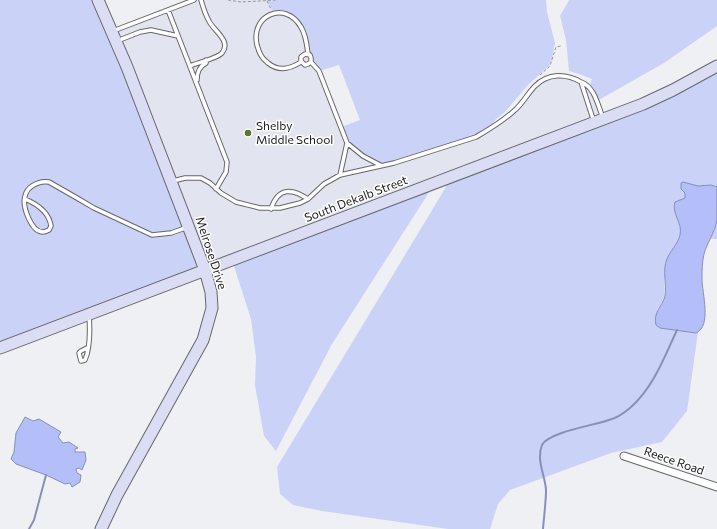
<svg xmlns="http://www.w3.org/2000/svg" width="717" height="529" font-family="Commissioner,sans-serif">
  <rect width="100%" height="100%" fill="#eff0f4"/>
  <path fill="#e2e4f0" d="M194 0H277L267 1 274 13 287 14 301 27 347 143 476 137 508 116 533 89 544 80 563 75 589 87 604 119 205 270 112 32Z"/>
  <path fill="#cbd2f7" d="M0 0H98L205 270 0 348Z
    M277 0H546L547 12 555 43 552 59 549 66 528 85 505 112 496 119 488 130 476 137 381 166 371 161 347 143 341 127 360 120 339 65 319 71 311 62 303 31 292 17 274 13 267 1Z
    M569 0H717V26L664 63 597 101 589 87 592 79 579 74 569 71 566 40 560 16Z
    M717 66V239L679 238C675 247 666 267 665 277 663 294 668 293 657 310L660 328 698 332 687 411 662 442 611 453 510 490 498 504 490 529H448L322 511 293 505 280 494 277 467 452 177 556 138Z
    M435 183 332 344 276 451 264 436 255 385 256 357 251 319 232 260Z"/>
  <path fill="#b4bef9" stroke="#888fb8" d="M683 182 698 186 711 185 717 187C717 197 717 210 717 220 715 232 707 243 704 254 702 262 702 271 702 279 702 293 712 326 696 333L660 328 656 325C653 312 662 307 665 296 667 284 662 270 667 259 670 251 678 244 680 235 683 223 671 213 675 202L685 198V193L681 189V183Z
    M25 417 33 421 39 419 61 432 58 437 63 443 69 442 78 448 75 449V452H85L86 460 82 470 79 468 76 469 77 473 81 475 80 482 72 487 70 483 65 484 46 475 16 464 11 459 14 452 16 433Z"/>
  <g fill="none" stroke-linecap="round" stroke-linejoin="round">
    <path stroke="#888fb8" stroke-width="2" d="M29 529 34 520 46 475
      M543 529C544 516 546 502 546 490 545 475 536 460 542 445 548 432 596 425 609 420 617 418 624 413 630 408 653 388 664 358 677 330"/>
    <defs>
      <path id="lane" d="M168 10 227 162 226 172 216 189
        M113 31 194 0
        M117 41 140 32 151 30 178 36
        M301 62C290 69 279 72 268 63 261 58 259 52 257 45 250 15 285 0 301 27 306 35 307 45 308 54
        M311 62 308 64 305 65 301 61V57L305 54 310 55 311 58V62L319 71 347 143 363 156 380 165
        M190 66C197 63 218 58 222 53 232 41 213 30 209 21 205 14 203 7 201 0
        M197 80C197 72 199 67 206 63V60
        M594 122 581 82C595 87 598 106 603 118
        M340 175 347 143
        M173 181 185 178H201L210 183 221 193 236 202 260 208H280L300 203 308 199 324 184 340 175 394 163 476 137C490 129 503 121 515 110 523 103 528 93 535 86 548 73 566 73 581 82
        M25 199C37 204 49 212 51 226L49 230C47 231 45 232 43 232 31 232 22 206 25 196 26 192 29 188 32 186 38 182 43 181 49 182L77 198 94 208 152 235 171 233 188 227
        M271 209C278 187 292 188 308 199
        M87 348 81 351 79 353 81 361 85 360C90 348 90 328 89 315"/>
      <path id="street" d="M624 456 717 487"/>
      <path id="secondary" d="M98 0 127 67 205 270 211 292 212 308 203 340 117 495 101 529
        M0 348 643 104 673 90 717 66"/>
    </defs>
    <use href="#lane" stroke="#66676b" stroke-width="5.5"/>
    <use href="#street" stroke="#66676b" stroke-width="9"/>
    <use href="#secondary" stroke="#66676b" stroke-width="13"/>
    <path stroke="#97979b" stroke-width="1" stroke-dasharray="3 2" stroke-linecap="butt" d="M228 0 241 2 277 0
      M267 1 271 9
      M540 75 550 66 556 47 561 46"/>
    <use href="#lane" stroke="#fff" stroke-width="3.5"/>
    <use href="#street" stroke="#fff" stroke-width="7"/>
    <use href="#secondary" stroke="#daddf3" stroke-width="11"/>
  </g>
  <circle fill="#5c792d" stroke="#fff" stroke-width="1.5" cx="248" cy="133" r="4"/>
  <g text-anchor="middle" stroke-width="3" stroke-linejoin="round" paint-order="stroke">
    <g font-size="12" fill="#202022" stroke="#fff" text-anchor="start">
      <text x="256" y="130">Shelby<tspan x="256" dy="14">Middle School</tspan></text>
    </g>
    <g font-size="12" fill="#202022" stroke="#fff">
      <text transform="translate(356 199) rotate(-21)" y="4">South Dekalb Street</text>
      <text transform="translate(211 253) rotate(72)" y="4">Melrose Drive</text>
      <text transform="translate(674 461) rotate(19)" y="4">Reece Road</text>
    </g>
  </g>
</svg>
